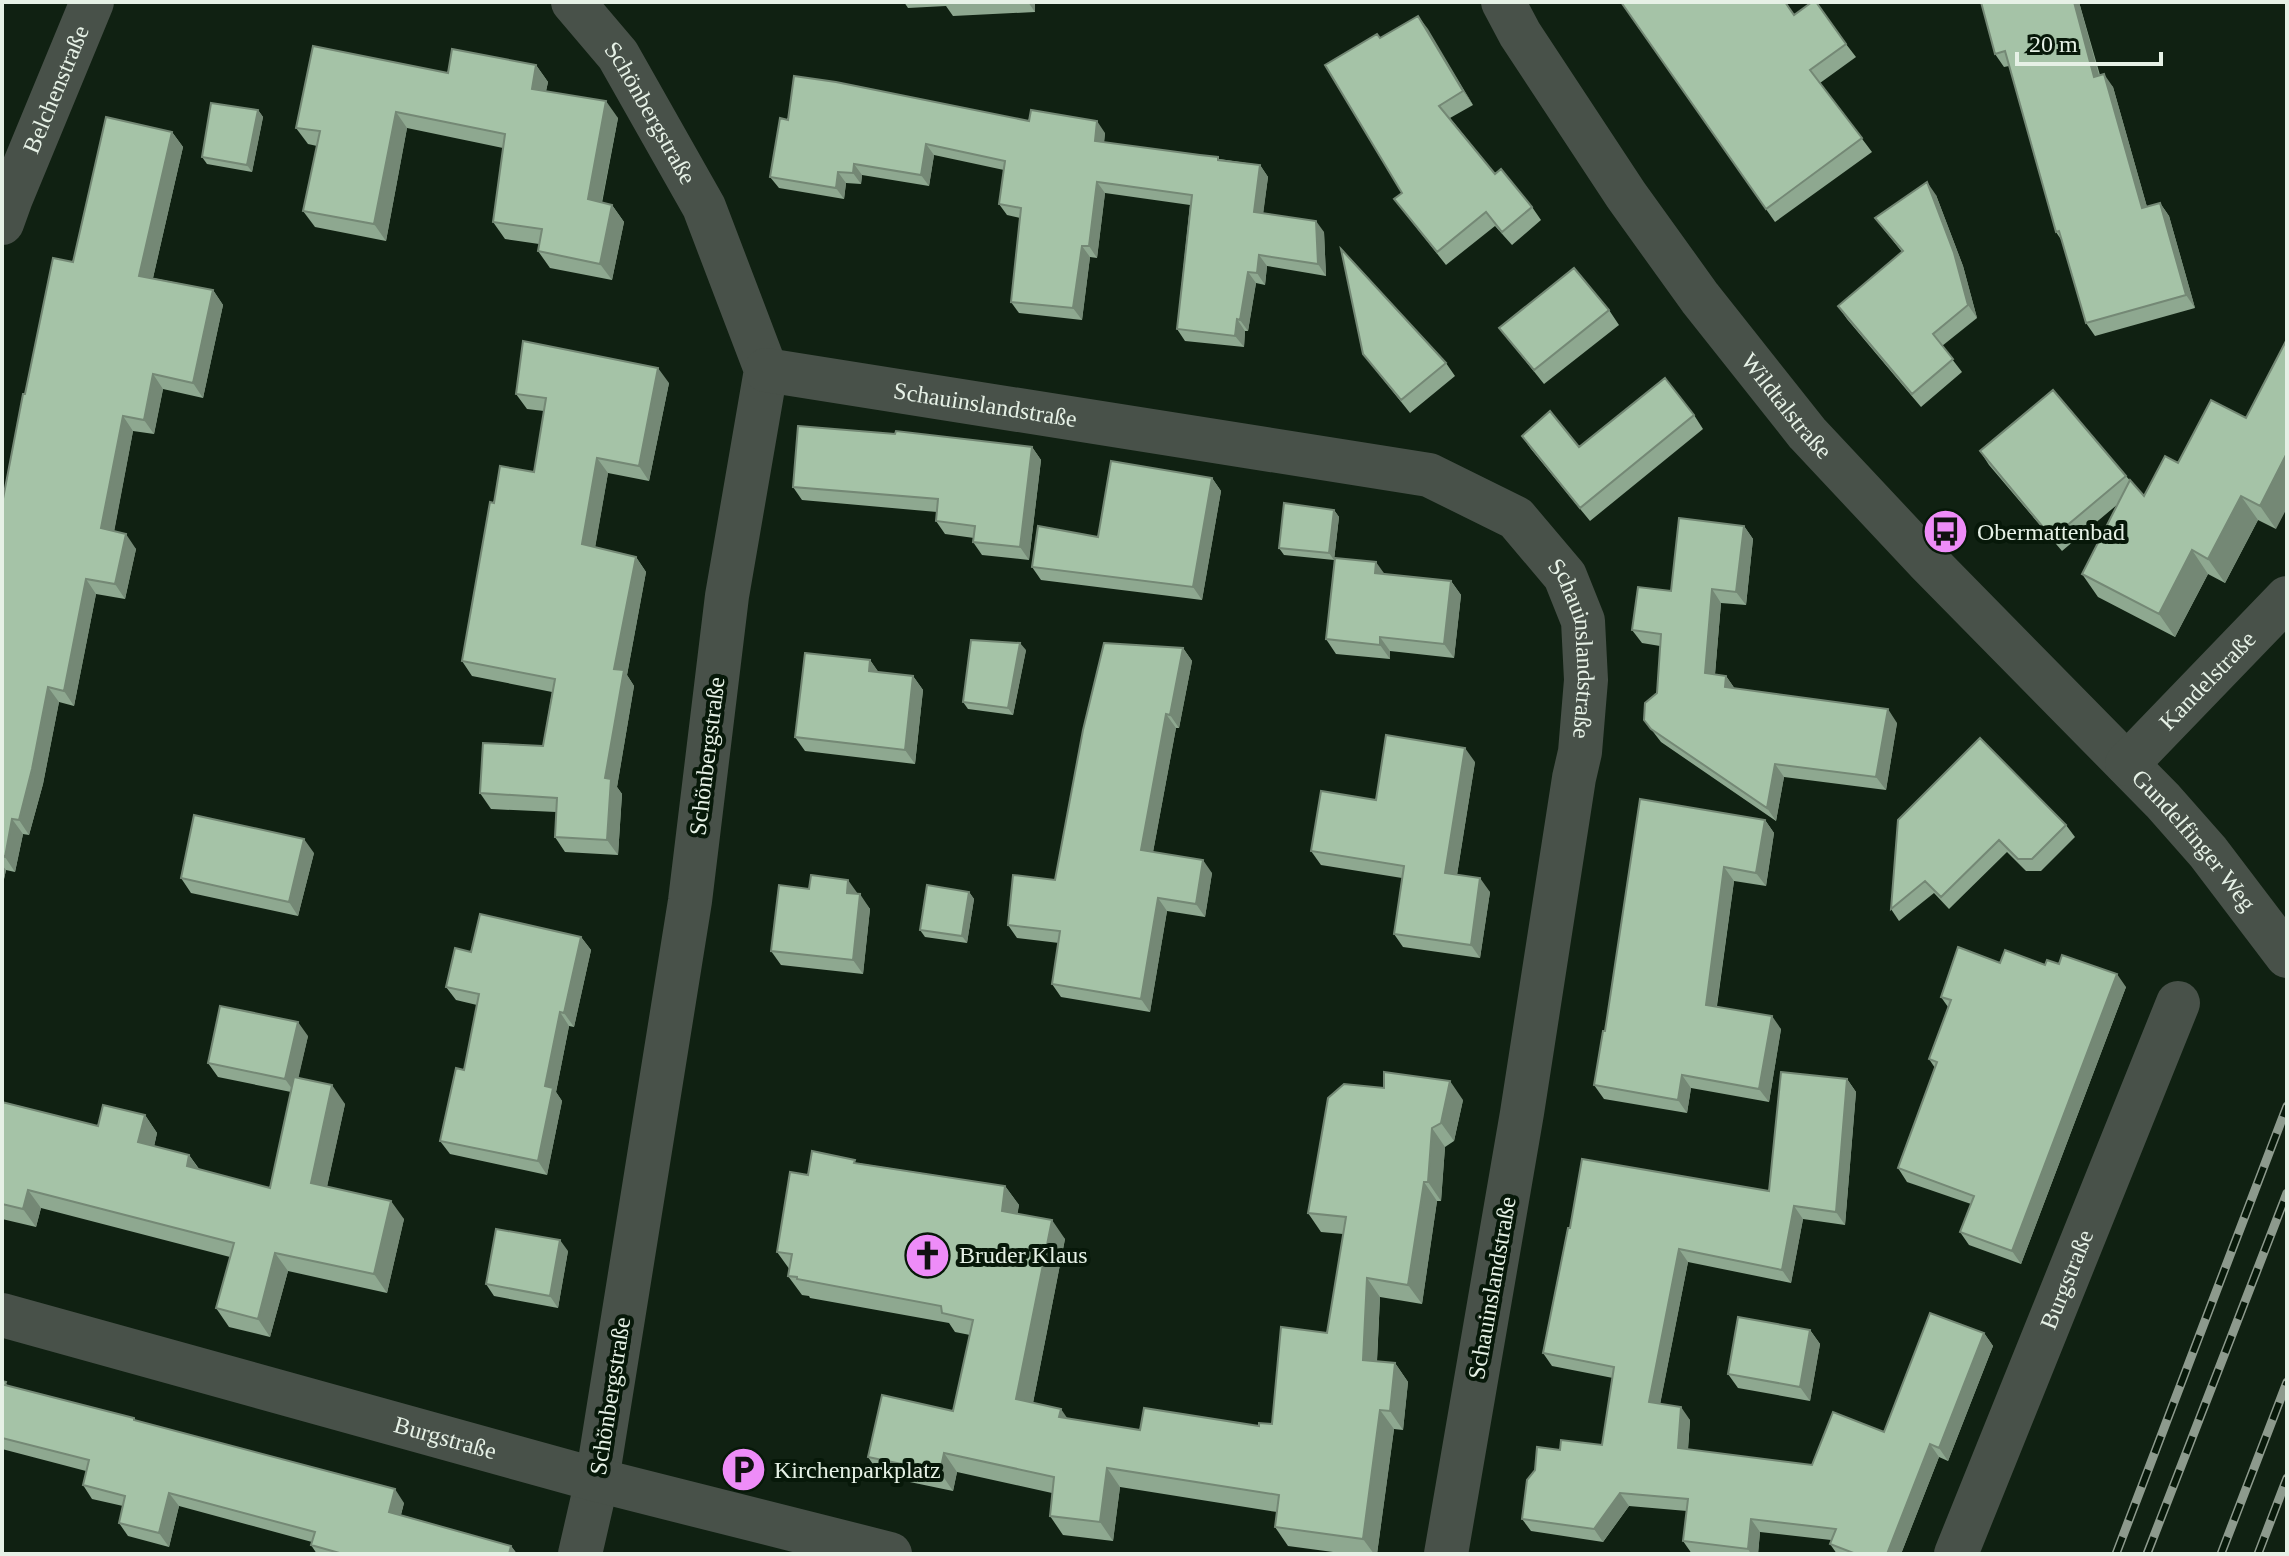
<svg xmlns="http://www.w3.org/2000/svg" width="2289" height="1556" font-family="Georgia,serif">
  <rect width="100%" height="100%" fill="#102112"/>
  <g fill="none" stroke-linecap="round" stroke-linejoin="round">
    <g stroke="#485149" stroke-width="44">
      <path id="s1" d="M573 2 618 55 704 207 766 370 727 596 690 901 597 1480 580 1554"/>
      <path id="s2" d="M1503 2 1520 34 1626 195 1700 298 1807 433 1927 561 2163 801 2208 852 2287 956"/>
      <path id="s3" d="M2 223 11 198 92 2"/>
      <path id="s4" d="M766 370 1429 475 1516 518 1565 576 1583 621 1586 680 1580 752 1574 778 1522 1113 1446 1554"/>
      <path id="s5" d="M2127 764 2287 598"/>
      <path id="s6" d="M2 1315 597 1480 890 1554"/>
      <path id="s7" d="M1956 1554 2178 1003"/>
    </g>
    <defs>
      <path id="rail" d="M2116 1554 2287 1106
        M2147 1554 2287 1193
        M2221 1554 2287 1382
        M2258 1554 2287 1478"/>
    </defs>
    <use href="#rail" stroke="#8d9a8d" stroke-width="9"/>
    <use href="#rail" stroke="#071809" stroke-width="6" stroke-dasharray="18" stroke-linecap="butt"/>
  </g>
  <path fill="#8ea890" d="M904 2H1035V12L953 16 946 6 908 8Z
    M1621 2 1794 15 1846 44 1856 57 1820 83 1872 152 1775 222Z
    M1981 2H2079L2100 75 2113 87 2147 207 2160 203 2169 216 2195 308 2095 336 2086 323 2062 241 2056 232 2009 66 2004 67 1995 54Z
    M1418 16 1473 105 1450 118 1495 174 1532 207 1541 220 1512 245 1495 226 1446 265 1394 199 1402 193 1380 38Z
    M536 65 548 82 546 91 618 118 602 203 612 205 624 222 612 280 550 268 538 251 539 244 505 239 493 222 503 148 407 128 386 241 315 227 303 211 317 146 308 144 296 128 448 73Z
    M258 110 263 117 252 172 207 164 202 157Z
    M788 120 1029 121 1105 133 1104 142 1260 165 1268 177 1263 213 1324 232 1326 276 1267 266 1265 285 1256 283 1248 331H1245L1244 347 1185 341 1177 329 1190 205 1105 193 1097 258 1090 257 1082 320 1019 313 1011 302 1020 218 1007 215 999 204 1004 170 934 155 929 186 862 175 861 184 846 183 844 199 779 188 770 177Z
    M172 132 183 147 153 278 213 290 223 305 203 398 163 389 154 434 133 431 114 531 136 549 125 599 96 594 74 706 59 702 43 784 29 835 23 834 15 872 6 870 2 888V504L25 394 73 262Z
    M1936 195 1963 266 1977 318 1942 346 1962 372 1921 407 1847 319 1838 306 1902 252 1875 218Z
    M1609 310 1619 325 1544 384 1499 328Z
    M1363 354 1446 363 1455 376 1410 413Z
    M669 383 649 481 608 473 595 547 636 557 646 572 627 675 634 686 617 787 622 794 618 855 565 852 555 837 556 812 491 809 480 793 543 746 552 692 472 676 462 661 494 503 534 472 544 411 527 409 516 394Z
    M1694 415 1703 429 1590 521 1531 449 1522 436 1579 447Z
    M2246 418 2276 529 2258 520 2225 583 2208 574 2175 637 2098 597 2082 574 2118 504 2062 551 1989 465 1980 451 2126 476 2144 496 2178 463Z
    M1032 447 1041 460 1029 560 982 555 973 542 974 538 945 534 936 521 937 512 802 500 793 487Z
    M1212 478 1221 491 1202 600 1041 580 1032 567 1098 537Z
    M1334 510 1339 517 1334 560 1284 555 1279 548Z
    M1744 526 1753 539 1746 605 1721 603 1715 674 1726 676 1735 689 1897 723 1886 790 1784 777 1776 821 1661 742 1644 720 1657 693 1660 646 1642 643 1632 630 1671 591Z
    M1384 574 1451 581 1461 595 1454 658 1390 651V659L1336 654 1326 639Z
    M1183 648 1192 661 1179 728H1176L1153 852 1212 873 1205 917 1167 911 1150 1012 1061 997 1052 984 1059 943 1017 938 1008 925 1055 880Z
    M1026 650 1013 715 968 709 963 702Z
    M870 660 878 672 913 676 923 690 915 764 805 751 795 737Z
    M1475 762 1457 875 1490 892 1480 958 1403 947 1394 934 1402 878 1321 865 1311 851 1376 800Z
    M1640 799 1765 820 1774 833 1766 886 1734 881 1717 1006 1781 1029 1769 1102 1691 1088 1687 1113 1604 1099 1594 1085 1605 1031Z
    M1898 820 2066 825 2075 837 2041 871H2026L2007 852 1949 909 1934 893 1899 921 1891 909Z
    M314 853 298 916 191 893 181 878Z
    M969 892 974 899 967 943 925 937 920 930Z
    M858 894 870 909 863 974 781 965 771 951Z
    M581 937 591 950 574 1027 569 1026 556 1092 562 1101 547 1175 450 1154 440 1141 464 1070 477 1005 456 1000 446 987 471 952Z
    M2000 963 2045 965 2126 987 2021 1264 1969 1245 1960 1232 1971 1204 1907 1182 1898 1168 1935 1068 1929 1059 1948 1007 1941 997Z
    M308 1036 298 1078 345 1104 327 1186 404 1219 387 1293 288 1271 270 1337 229 1327 216 1308 230 1257 41 1208 36 1227 2 1219V1102L98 1126 145 1115 157 1133 154 1146 189 1155 200 1170 270 1188 291 1092 218 1077 208 1063Z
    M1847 1079 1856 1092 1845 1225 1803 1219 1791 1283 1688 1262 1660 1404 1690 1420 1688 1450 1812 1465 1884 1432 1984 1333 1993 1346 1948 1461 1939 1457 1901 1554H1837L1830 1544 1831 1540 1760 1532 1758 1554H1692L1683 1541 1687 1511 1629 1506 1603 1542 1531 1531 1522 1519 1560 1450 1602 1445 1613 1378 1552 1366 1543 1353 1568 1228 1769 1191Z
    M1463 1100 1454 1141 1445 1147 1441 1201H1437L1422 1304 1380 1297 1377 1362 1395 1363 1408 1382 1403 1430 1394 1429 1377 1554H1348L1288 1546 1275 1527 1277 1512 1120 1487 1113 1541 1063 1535 1050 1516 1052 1493 957 1472 953 1491 881 1476 868 1457 953 1411 970 1335 955 1332 949 1323 810 1298 809 1296 802 1295 788 1276 790 1270 777 1252 808 1175 857 1163 1005 1186 1019 1205 1017 1214 1065 1239 1033 1403 1068 1419 1140 1430 1259 1426 1272 1424 1327 1333 1343 1234 1321 1232 1308 1213Z
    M568 1251 558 1308 494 1296 486 1284Z
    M1810 1330 1820 1344 1810 1401 1738 1388 1728 1374Z
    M2 1381 10 1387 134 1418 136 1421 404 1503 401 1515 511 1546 517 1554H317L311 1545 312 1542 179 1506 169 1547 128 1536 119 1523 123 1506 92 1499 83 1485 86 1471 2 1449Z"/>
  <path fill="#748875" d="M1028 2H1035V12Z
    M2074 2H2079L2103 90 2094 77Z
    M1418 16 1428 29 1473 105 1463 91Z
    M536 65 548 82 543 105 532 89Z
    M2104 74 2113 87 2151 221 2142 208Z
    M606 101 618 118 599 216 588 199Z
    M258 110 263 117 252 172 247 165Z
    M396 112 407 128 386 241 374 224Z
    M1097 121 1105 133 1103 153 1095 141Z
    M172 132 183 147 150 291 139 276Z
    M926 144 934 155 929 186 921 175Z
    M854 164 862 175 861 184 853 173Z
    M1260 165 1268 177 1262 223 1254 212Z
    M838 172 846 183 844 199 836 188Z
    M1097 182 1105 193 1097 258 1089 246Z
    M1927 182 1936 195 1963 266 1977 318 1968 305Z
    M2160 203 2169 216 2195 308 2186 295Z
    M612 205 624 222 612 280 600 264Z
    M1316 221 1324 232 1326 276 1318 264Z
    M1082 246 1090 257 1082 320 1073 308Z
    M1259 255 1267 266 1265 285 1257 273Z
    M1248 272 1256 283 1248 331 1240 320Z
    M213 290 223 305 203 398 193 383Z
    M1237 319 1245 331 1244 347 1235 336Z
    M658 368 669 383 649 481 639 466Z
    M153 374 163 389 154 434 144 420Z
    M123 416 133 431 112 543 101 528Z
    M1032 447 1041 460 1029 560 1020 547Z
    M2287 453V508L2276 529 2260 506Z
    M597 458 608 473 593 560 582 544Z
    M1212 478 1221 491 1202 600 1193 587Z
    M2241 496 2258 520 2225 583 2208 559Z
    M1334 510 1339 517 1334 560 1329 553Z
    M1744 526 1753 539 1746 605 1736 592Z
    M126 534 136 549 125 599 115 584Z
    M2192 550 2208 574 2175 637 2159 614Z
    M636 557 646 572 627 675 634 686 617 787 622 794 618 855 607 840 605 778 614 669Z
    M1376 562 1386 576 1375 573Z
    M86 579 96 594 74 706 64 691Z
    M1451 581 1461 595 1454 658 1444 644Z
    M1712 589 1721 603 1714 686 1705 673Z
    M1380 637 1390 651V659L1380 645Z
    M1020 643 1026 650 1013 715 1008 708Z
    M1183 648 1192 661 1179 728 1170 715Z
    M870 660 880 674 869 671Z
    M913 676 923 690 915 764 905 750Z
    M1726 676 1735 689 1725 687Z
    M48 687 59 702 43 784 29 835 19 820Z
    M1888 709 1897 723 1886 790 1876 777Z
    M1166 714 1176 728 1151 863 1141 850Z
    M1465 748 1475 762 1455 887 1445 873Z
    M1775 764 1784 777 1776 821 1767 808Z
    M12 819 23 834 15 872 5 857Z
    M1765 820 1774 833 1766 886 1756 873Z
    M304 839 314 853 298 916 289 902Z
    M1203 860 1212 873 1205 917 1196 904Z
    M2 865 6 870 2 888Z
    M1724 867 1734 881 1715 1018 1706 1005Z
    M1480 878 1490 892 1480 958 1471 945Z
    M848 880 858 894 847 893Z
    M969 892 974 899 967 943 962 936Z
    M860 894 870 909 863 974 853 960Z
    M1158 898 1167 911 1150 1012 1141 999Z
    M581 937 591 950 574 1027 564 1013Z
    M2117 974 2126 987 2021 1264 2012 1251Z
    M560 1012 569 1026 556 1092 562 1101 547 1175 538 1161 545 1086Z
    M1772 1016 1781 1029 1769 1102 1759 1089Z
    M298 1022 308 1036 295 1093 285 1079Z
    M1682 1075 1691 1088 1687 1113 1678 1100Z
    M1847 1079 1856 1092 1845 1225 1836 1212Z
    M1450 1081 1463 1100 1454 1141 1441 1123Z
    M332 1085 345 1104 324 1201 311 1183Z
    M145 1115 157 1133 151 1161 138 1142Z
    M1432 1128 1445 1147 1441 1201 1428 1182Z
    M189 1155 202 1174 187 1166Z
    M1424 1182 1437 1201 1422 1304 1408 1285Z
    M1005 1186 1019 1205 1015 1230 1002 1211Z
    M28 1190 41 1208 36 1227 23 1209Z
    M391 1201 404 1219 387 1293 374 1274Z
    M1794 1206 1803 1219 1791 1283 1782 1270Z
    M1052 1220 1065 1239 1030 1418 1016 1399Z
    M560 1240 568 1251 558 1308 550 1296Z
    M1679 1249 1688 1262 1658 1415 1649 1402Z
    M275 1253 288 1271 270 1337 258 1319Z
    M1367 1278 1380 1297 1376 1379 1363 1360Z
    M1810 1330 1820 1344 1810 1401 1800 1387Z
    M1984 1333 1993 1346 1948 1461 1939 1448Z
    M1395 1363 1408 1382 1403 1430 1390 1411Z
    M1681 1407 1690 1420 1687 1461 1678 1448Z
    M1061 1409 1074 1428 1059 1417Z
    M1380 1410 1394 1429 1377 1554H1374L1363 1539Z
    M1930 1444 1939 1457 1901 1554H1887Z
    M944 1453 957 1472 953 1491 940 1472Z
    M1107 1468 1120 1487 1113 1541 1100 1522Z
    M395 1489 404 1503 398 1525 389 1512Z
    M169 1493 179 1506 169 1547 159 1533Z
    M1620 1493 1629 1506 1603 1542 1594 1529Z
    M1751 1519 1760 1532 1758 1554H1751L1748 1549Z
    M511 1546 517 1554H509Z"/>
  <path fill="#a5c3a7" stroke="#748875" stroke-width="2" d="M1621 2H1785L1794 15 1812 2H1816L1846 44 1810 70 1862 138 1766 209Z
    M1981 2H2074L2094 77 2104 74 2142 208 2160 203 2186 295 2086 323 2059 231 2056 232 2005 51 1995 54Z
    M1418 16 1463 91 1439 106 1495 174 1501 169 1532 207 1502 232 1486 212 1437 252 1394 199 1402 193 1325 65 1377 34 1380 38Z
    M313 46 448 73 452 49 536 65 532 89 606 101 588 199 612 205 600 264 538 251 542 229 493 222 505 134 396 112 374 224 303 211 320 131 296 128Z
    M794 76 836 82 1029 121 1031 110 1097 121 1095 141 1200 155 1218 157V160L1260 165 1254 212 1316 221 1318 264 1259 255 1257 273 1248 272 1240 320 1237 319 1235 336 1177 329 1192 195 1097 182 1089 246H1082L1073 308 1011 302 1021 208 999 204 1005 161 926 144 921 175 854 164 853 173 838 172 836 188 770 177 780 118 788 120Z
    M211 103 258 110 247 165 202 157Z
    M106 117 172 132 139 276 213 290 193 383 153 374 144 420 123 416 101 528 126 534 115 584 86 579 64 691 48 687 32 769 19 820 12 819 5 857 2 856V504L23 394H25L53 258 73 262Z
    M1927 182 1954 253 1968 305 1933 334 1953 359 1912 394 1838 306 1903 251 1875 218Z
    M1341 249 1446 363 1401 400 1363 354Z
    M1574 268 1609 310 1534 370 1499 328Z
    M2287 339V453L2260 506 2241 496 2208 559 2192 550 2159 614 2082 574 2130 480 2144 496 2165 456 2178 463 2211 400 2246 418Z
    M523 341 658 368 639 466 597 458 582 544 636 557 614 669 624 670 605 778 611 779 607 840 555 837 557 798 480 793 483 743 543 746 555 679 462 661 490 502 494 503 500 466 534 472 546 398 516 394Z
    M1665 378 1694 415 1580 508 1522 436 1550 411 1579 447Z
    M2053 390 2126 476 2052 538 1980 451Z
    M798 426 895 434 896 431 1032 447 1020 547 973 542 975 526 936 521 938 499 793 487Z
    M1111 461 1212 478 1193 587 1032 567 1038 526 1098 537Z
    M1284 503 1334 510 1329 553 1279 548Z
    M1679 518 1744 526 1736 592 1712 589 1705 673 1726 676 1725 687 1888 709 1876 777 1775 764 1767 808 1651 729 1644 720 1645 703 1657 693 1661 634 1632 630 1638 587 1671 591Z
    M1335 558 1376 562 1375 573 1451 581 1444 644 1380 637V645L1326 639Z
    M971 640 1020 643 1008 708 963 702Z
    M1104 643 1183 648 1170 715 1166 714 1141 850 1203 860 1196 904 1158 898 1141 999 1052 984 1060 931 1008 925 1013 875 1055 880 1083 730Z
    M805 653 870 660 869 671 913 676 905 750 795 737Z
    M1386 735 1465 748 1445 873 1480 878 1471 945 1394 934 1404 866 1311 851 1321 791 1376 800Z
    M1980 738 2066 825 2032 859H2018L1999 840 1941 897 1925 881 1891 909 1898 820Z
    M1640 799 1765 820 1756 873 1724 867 1706 1005 1772 1016 1759 1089 1682 1075 1678 1100 1594 1085 1603 1031H1605Z
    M194 815 304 839 289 902 181 878Z
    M811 875 848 880 847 893 860 894 853 960 771 951 779 885 809 889Z
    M927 885 969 892 962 936 920 930Z
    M480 914 581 937 564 1013 560 1012 545 1086 553 1088 538 1161 440 1141 456 1068 464 1070 479 994 446 987 455 948 471 952Z
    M1958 947 2000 963 2005 950 2045 965 2047 960 2059 964 2062 955 2117 974 2012 1251 1960 1232 1974 1196 1898 1168 1937 1062 1929 1059 1951 1000 1941 997Z
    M220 1006 298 1022 285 1079 208 1063Z
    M1384 1072 1450 1081 1441 1123 1432 1128 1428 1182H1424L1408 1285 1367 1278 1363 1360 1395 1363 1390 1411 1380 1410 1363 1539 1275 1527 1279 1495 1107 1468 1100 1522 1050 1516 1054 1477 944 1453 940 1472 868 1457 882 1395 953 1411 973 1320 942 1313 941 1306 797 1279V1277L788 1276 792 1254 777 1252 790 1172 808 1175 812 1151 855 1160 854 1163 1005 1186 1002 1211 1052 1220 1016 1399 1061 1409 1059 1417 1140 1430 1144 1408 1259 1426V1423L1272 1424 1281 1327 1327 1333 1346 1217 1308 1213 1328 1098 1344 1084 1384 1088Z
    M1781 1072 1847 1079 1836 1212 1794 1206 1782 1270 1679 1249 1649 1402 1681 1407 1678 1448 1812 1465 1833 1412 1884 1432 1930 1313 1984 1333 1939 1448 1930 1444 1887 1554H1856L1830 1544 1836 1529 1751 1519 1748 1549 1683 1541 1688 1499 1620 1493 1594 1529 1522 1519 1527 1480 1535 1470 1537 1447 1560 1450 1561 1440 1602 1445 1614 1367 1543 1353 1568 1228H1570L1582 1159 1769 1191Z
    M294 1077 332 1085 311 1183 391 1201 374 1274 275 1253 258 1319 216 1308 234 1243 28 1190 23 1209 2 1204V1102L98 1126 103 1105 145 1115 138 1142 189 1155 187 1166 270 1188Z
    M496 1229 560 1240 550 1296 486 1284Z
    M1738 1317 1810 1330 1800 1387 1728 1374Z
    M2 1381 6 1382 5 1385 134 1418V1420L395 1489 389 1512 511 1546 509 1554H343L311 1545 315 1532 169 1493 159 1533 119 1523 125 1496 83 1485 89 1460 2 1438Z"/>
  <defs>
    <symbol id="bus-disc" viewBox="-11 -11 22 22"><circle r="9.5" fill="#ee8cf8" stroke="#071809"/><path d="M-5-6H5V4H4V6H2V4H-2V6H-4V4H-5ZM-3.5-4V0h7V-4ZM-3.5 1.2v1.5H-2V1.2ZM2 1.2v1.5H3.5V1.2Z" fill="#111"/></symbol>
    <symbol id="church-disc" viewBox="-11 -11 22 22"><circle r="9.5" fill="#ee8cf8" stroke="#071809"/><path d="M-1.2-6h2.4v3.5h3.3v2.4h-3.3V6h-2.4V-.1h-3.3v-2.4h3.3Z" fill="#111"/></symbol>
    <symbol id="parking-disc" viewBox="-11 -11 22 22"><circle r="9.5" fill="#ee8cf8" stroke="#071809"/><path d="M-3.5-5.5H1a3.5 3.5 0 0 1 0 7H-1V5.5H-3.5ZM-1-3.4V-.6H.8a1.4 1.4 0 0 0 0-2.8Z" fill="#111"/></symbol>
  </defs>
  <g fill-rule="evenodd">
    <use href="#bus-disc" x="1920" y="506" width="51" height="51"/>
    <use href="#church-disc" x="902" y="1230" width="51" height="51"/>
    <use href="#parking-disc" x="718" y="1444" width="51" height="51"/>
  </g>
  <g text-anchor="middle" stroke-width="8" stroke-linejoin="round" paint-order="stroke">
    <g font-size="24" fill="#e6f1e6" stroke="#071809">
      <text dy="8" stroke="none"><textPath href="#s3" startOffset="144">Belchenstraße</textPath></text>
      <text dy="8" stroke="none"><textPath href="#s1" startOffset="136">Schönbergstraße</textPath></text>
      <text dy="8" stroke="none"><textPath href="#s4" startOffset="222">Schauinslandstraße</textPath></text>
      <text dy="8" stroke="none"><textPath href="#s2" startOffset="494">Wildtalstraße</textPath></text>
      <text dy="8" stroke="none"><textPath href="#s4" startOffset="918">Schauinslandstraße</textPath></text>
      <text dy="8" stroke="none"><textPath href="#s5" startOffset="116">Kandelstraße</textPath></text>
      <text transform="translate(707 756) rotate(-83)" y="8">Schönbergstraße</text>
      <text dy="8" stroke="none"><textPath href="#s2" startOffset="1090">Gundelfinger Weg</textPath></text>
      <text dy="8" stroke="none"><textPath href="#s7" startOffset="296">Burgstraße</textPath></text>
      <text transform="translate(1492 1288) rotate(-80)" y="8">Schauinslandstraße</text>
      <text transform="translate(610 1396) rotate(-81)" y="8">Schönbergstraße</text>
      <text dy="8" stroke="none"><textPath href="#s6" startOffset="460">Burgstraße</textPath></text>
    </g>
    <g font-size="24" fill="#e6f1e6" stroke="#071809" text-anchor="start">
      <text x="1977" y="540">Obermattenbad</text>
      <text x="959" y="1263">Bruder Klaus</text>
      <text x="774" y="1478">Kirchenparkplatz</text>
    </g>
  </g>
  <rect width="2289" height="1556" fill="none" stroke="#e6f1e6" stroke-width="8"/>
  <path d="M2017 52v12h144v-12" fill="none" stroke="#e6f1e6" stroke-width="4"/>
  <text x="2029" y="52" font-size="24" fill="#e6f1e6" stroke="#071809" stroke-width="6" paint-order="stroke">20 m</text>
</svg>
